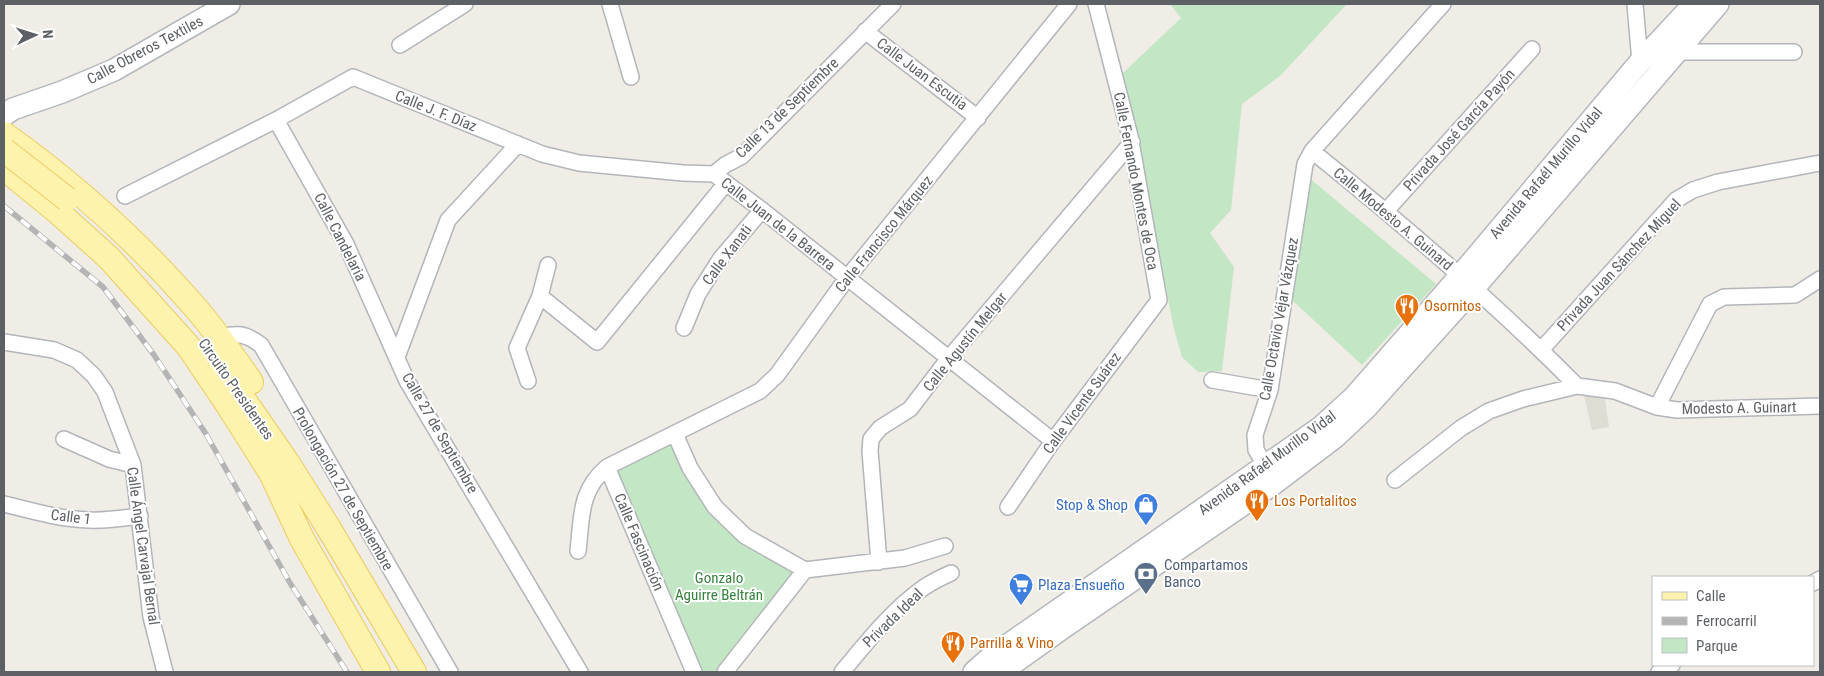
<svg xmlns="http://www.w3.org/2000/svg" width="1824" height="676" font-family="'Roboto Condensed',sans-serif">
  <rect width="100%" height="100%" fill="#efede6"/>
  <path fill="#dfdcd4" d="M1604 392 1609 427 1592 430 1584 396Z"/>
  <path fill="#c3e6c4" d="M1170 4H1347L1280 76 1242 104 1231 210 1210 233 1234 267 1222 371 1198 372 1182 357 1174 329 1123 73 1181 18Z
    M1301 171 1436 284 1362 365 1279 288Z
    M675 434 715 507 805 570 725 672H694L607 467Z"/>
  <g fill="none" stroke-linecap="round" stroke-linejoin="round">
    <defs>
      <path id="street" d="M610 4 631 77
        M1635 4 1640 62
        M865 31 978 118
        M400 45 465 4
        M1677 52H1794
        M276 120 346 244 407 381 580 672
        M1312 151C1404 225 1494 302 1577 386
        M714 174 762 210 1053 441
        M125 196 276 120 353 77 542 154 579 163 683 173 714 174 725 165 742 156 893 4
        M1386 211 1532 49
        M540 296 597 342 726 183
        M684 328 698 294 721 258 762 210
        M219 337C238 333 245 333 261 345L450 672
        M4 342 54 350 77 360 94 376 105 392 133 465 151 617 165 672
        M1541 350 1676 200 1693 190 1718 182 1820 163
        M397 357 448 220 518 144
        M1212 380 1270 390
        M528 381 517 348 540 296 548 265
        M1657 407 1710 304 1724 297 1795 295 1820 279
        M675 434 690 468 715 507 745 536 805 570
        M64 439 109 459 133 465
        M607 467 694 672
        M1271 475 1256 450 1255 435 1270 390 1305 164 1312 151 1443 4
        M1395 480 1461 428 1489 411 1523 399 1577 386 1615 391 1657 407 1677 410 1820 406
        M4 504C32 511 60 519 89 520 106 521 123 518 140 516
        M1008 507 1053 441 1159 300 1130 136 1096 4
        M578 551C582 517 579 491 607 467L760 391 777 375 847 278 1069 4
        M879 562 870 451 871 439 880 428 910 409 949 358 1132 142
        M805 570 905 558 945 546
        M1813 583 1820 579
        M725 672 805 570
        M842 672C867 642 891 611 923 588 932 582 942 577 951 573
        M1659 672 1672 665"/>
      <path id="secondary" d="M4 115 13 109 62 92 114 70 229 4
        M974 672 992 656 1321 427 1355 396 1460 276 1640 62 1694 4
        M1001 672 1064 627 1276 482 1334 438 1367 407 1475 287 1718 4"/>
      <path id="primary" d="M4 134C73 183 138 242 194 306 215 330 233 356 251 382
        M4 168 59 213 109 258 189 347 228 405 271 473 302 539 378 672
        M224 371 287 462 328 527 414 672"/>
    </defs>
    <use href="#street" stroke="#b3b5ba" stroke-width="18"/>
    <use href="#secondary" stroke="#b4b7bc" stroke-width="24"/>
    <use href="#primary" stroke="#edcb60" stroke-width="26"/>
    <use href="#street" stroke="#fff" stroke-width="15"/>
    <use href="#secondary" stroke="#fff" stroke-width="21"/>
    <use href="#primary" stroke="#fdf3ad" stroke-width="24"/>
    <defs>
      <path id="rail" d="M4 206 103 287 154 355 206 434 290 583 347 672"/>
    </defs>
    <use href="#rail" stroke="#b4b4b5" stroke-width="5.5"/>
    <use href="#rail" stroke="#fff" stroke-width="4" stroke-dasharray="11" stroke-linecap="butt"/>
    <defs>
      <path id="primary-bridge" d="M4 150 67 199"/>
    </defs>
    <use href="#primary-bridge" stroke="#edcb60" stroke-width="26" stroke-linecap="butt"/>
    <use href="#primary-bridge" stroke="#fdf3ad" stroke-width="24"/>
  </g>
  <defs>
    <symbol id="restaurant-pin" viewBox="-11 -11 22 30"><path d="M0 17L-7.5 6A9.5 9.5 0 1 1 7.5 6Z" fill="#e8710a" stroke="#fff"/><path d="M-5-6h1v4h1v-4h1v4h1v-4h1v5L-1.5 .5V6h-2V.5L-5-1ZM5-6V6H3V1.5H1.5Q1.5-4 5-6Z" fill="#fff"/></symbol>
    <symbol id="shop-pin" viewBox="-11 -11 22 30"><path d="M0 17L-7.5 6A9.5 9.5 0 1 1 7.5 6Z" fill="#3f7fe0" stroke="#fff"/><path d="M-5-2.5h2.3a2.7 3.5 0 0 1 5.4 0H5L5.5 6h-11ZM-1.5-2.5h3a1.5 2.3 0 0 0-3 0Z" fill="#fff"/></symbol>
    <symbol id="bank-pin" viewBox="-11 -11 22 30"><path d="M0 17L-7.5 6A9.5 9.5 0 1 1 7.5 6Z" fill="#5c6f8a" stroke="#fff"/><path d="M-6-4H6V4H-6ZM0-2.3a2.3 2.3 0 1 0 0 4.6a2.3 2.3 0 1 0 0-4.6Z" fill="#fff"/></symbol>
    <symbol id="supermarket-pin" viewBox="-11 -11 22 30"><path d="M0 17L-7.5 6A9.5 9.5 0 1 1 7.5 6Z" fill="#3f7fe0" stroke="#fff"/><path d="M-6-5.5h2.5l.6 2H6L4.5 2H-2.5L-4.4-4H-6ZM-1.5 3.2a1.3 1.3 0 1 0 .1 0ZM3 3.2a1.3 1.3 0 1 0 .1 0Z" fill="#fff"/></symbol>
  </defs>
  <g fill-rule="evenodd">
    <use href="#restaurant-pin" x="1393" y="292" width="28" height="38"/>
    <use href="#restaurant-pin" x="1243" y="487" width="28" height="38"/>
    <use href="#shop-pin" x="1132" y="491" width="28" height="38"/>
    <use href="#bank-pin" x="1132" y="560" width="28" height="38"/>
    <use href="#supermarket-pin" x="1007" y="571" width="28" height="38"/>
    <use href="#restaurant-pin" x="939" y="629" width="28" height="38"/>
  </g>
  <g text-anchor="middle" stroke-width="4" stroke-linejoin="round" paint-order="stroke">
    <g font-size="15" fill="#5d6065" stroke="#fff">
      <text transform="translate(145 50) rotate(-28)" y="5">Calle Obreros Textiles</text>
      <text transform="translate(922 74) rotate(37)" y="5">Calle Juan Escutia</text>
      <text transform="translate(787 108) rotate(-44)" y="5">Calle 13 de Septiembre</text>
      <text transform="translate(436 111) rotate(22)" y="5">Calle J. F. Díaz</text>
      <text transform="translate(1459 130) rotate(-48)" y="5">Privada José García Payón</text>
      <text transform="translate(1546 173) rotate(-50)" y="5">Avenida Rafaél Murillo Vidal</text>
      <text transform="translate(1136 181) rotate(79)" y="5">Calle Fernando Montes de Oca</text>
      <text transform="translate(1393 219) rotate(40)" y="5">Calle Modesto A. Guinard</text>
      <text transform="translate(778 224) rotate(38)" y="5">Calle Juan de la Barrera</text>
      <text transform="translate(884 234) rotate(-51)" y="5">Calle Francisco Márquez</text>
      <text transform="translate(340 237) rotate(63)" y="5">Calle Candelaria</text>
      <text transform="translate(727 255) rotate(-53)" y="5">Calle Xanati</text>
      <text transform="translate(1619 265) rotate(-47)" y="5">Privada Juan Sánchez Miguel</text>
      <text transform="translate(1279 319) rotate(-80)" y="5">Calle Octavio Véjar Vázquez</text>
      <text transform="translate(965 342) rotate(-51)" y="5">Calle Agustín Melgar</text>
      <text transform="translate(236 389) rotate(55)" y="5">Circuito Presidentes</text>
      <text transform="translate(1082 403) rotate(-54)" y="5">Calle Vicente Suárez</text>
      <text transform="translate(1739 408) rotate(-1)" y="5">Modesto A. Guinart</text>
      <text transform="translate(440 433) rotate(60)" y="5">Calle 27 de Septiembre</text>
      <text transform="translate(1267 463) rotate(-36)" y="5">Avenida Rafaél Murillo Vidal</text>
      <text transform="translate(343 489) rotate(60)" y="5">Prolongación 27 de Septiembre</text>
      <text transform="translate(71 517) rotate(7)" y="5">Calle 1</text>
      <text transform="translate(639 542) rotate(67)" y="5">Calle Fascinación</text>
      <text transform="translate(143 546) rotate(82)" y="5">Calle Ángel Carvajal Bernal</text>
      <text transform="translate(893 618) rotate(-44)" y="5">Privada Ideal</text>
    </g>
    <g font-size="15" fill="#c56008" stroke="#fff" text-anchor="start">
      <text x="1424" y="311">Osornitos</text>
      <text x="1274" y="506">Los Portalitos</text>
      <text x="970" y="648">Parrilla &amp; Vino</text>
    </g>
    <g font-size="15" fill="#366cbe" stroke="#fff" text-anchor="end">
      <text x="1128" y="510">Stop &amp; Shop</text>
      <text x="1038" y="590" text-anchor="start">Plaza Ensueño</text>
    </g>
    <g font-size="15" fill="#4e5e75" stroke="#fff" text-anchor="start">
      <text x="1164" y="570">Compartamos<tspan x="1164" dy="17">Banco</tspan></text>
    </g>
    <g font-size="15" fill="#37823e" stroke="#fff">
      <text x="719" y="583">Gonzalo<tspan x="719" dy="17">Aguirre Beltrán</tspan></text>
    </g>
  </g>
  <rect width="1824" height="676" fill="none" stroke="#5d6065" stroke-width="10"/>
  <rect x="1652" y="576" width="162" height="90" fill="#ffffff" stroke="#bebfc1"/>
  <rect x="1662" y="592" width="25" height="8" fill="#fdf3ad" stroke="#bebfc1"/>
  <text x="1696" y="601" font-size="15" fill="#5d6065">Calle</text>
  <rect x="1662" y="617" width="25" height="8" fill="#b4b4b5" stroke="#bebfc1"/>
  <text x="1696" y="626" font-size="15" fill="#5d6065">Ferrocarril</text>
  <rect x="1662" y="638" width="25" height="15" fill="#c3e6c4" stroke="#bebfc1"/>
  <text x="1696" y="651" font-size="15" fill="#5d6065">Parque</text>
  <g transform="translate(35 35) rotate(86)" stroke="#ffffff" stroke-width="4" paint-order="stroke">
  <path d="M0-4L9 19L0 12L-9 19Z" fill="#5d6065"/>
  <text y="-8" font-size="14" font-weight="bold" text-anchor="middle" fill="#5d6065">N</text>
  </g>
</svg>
